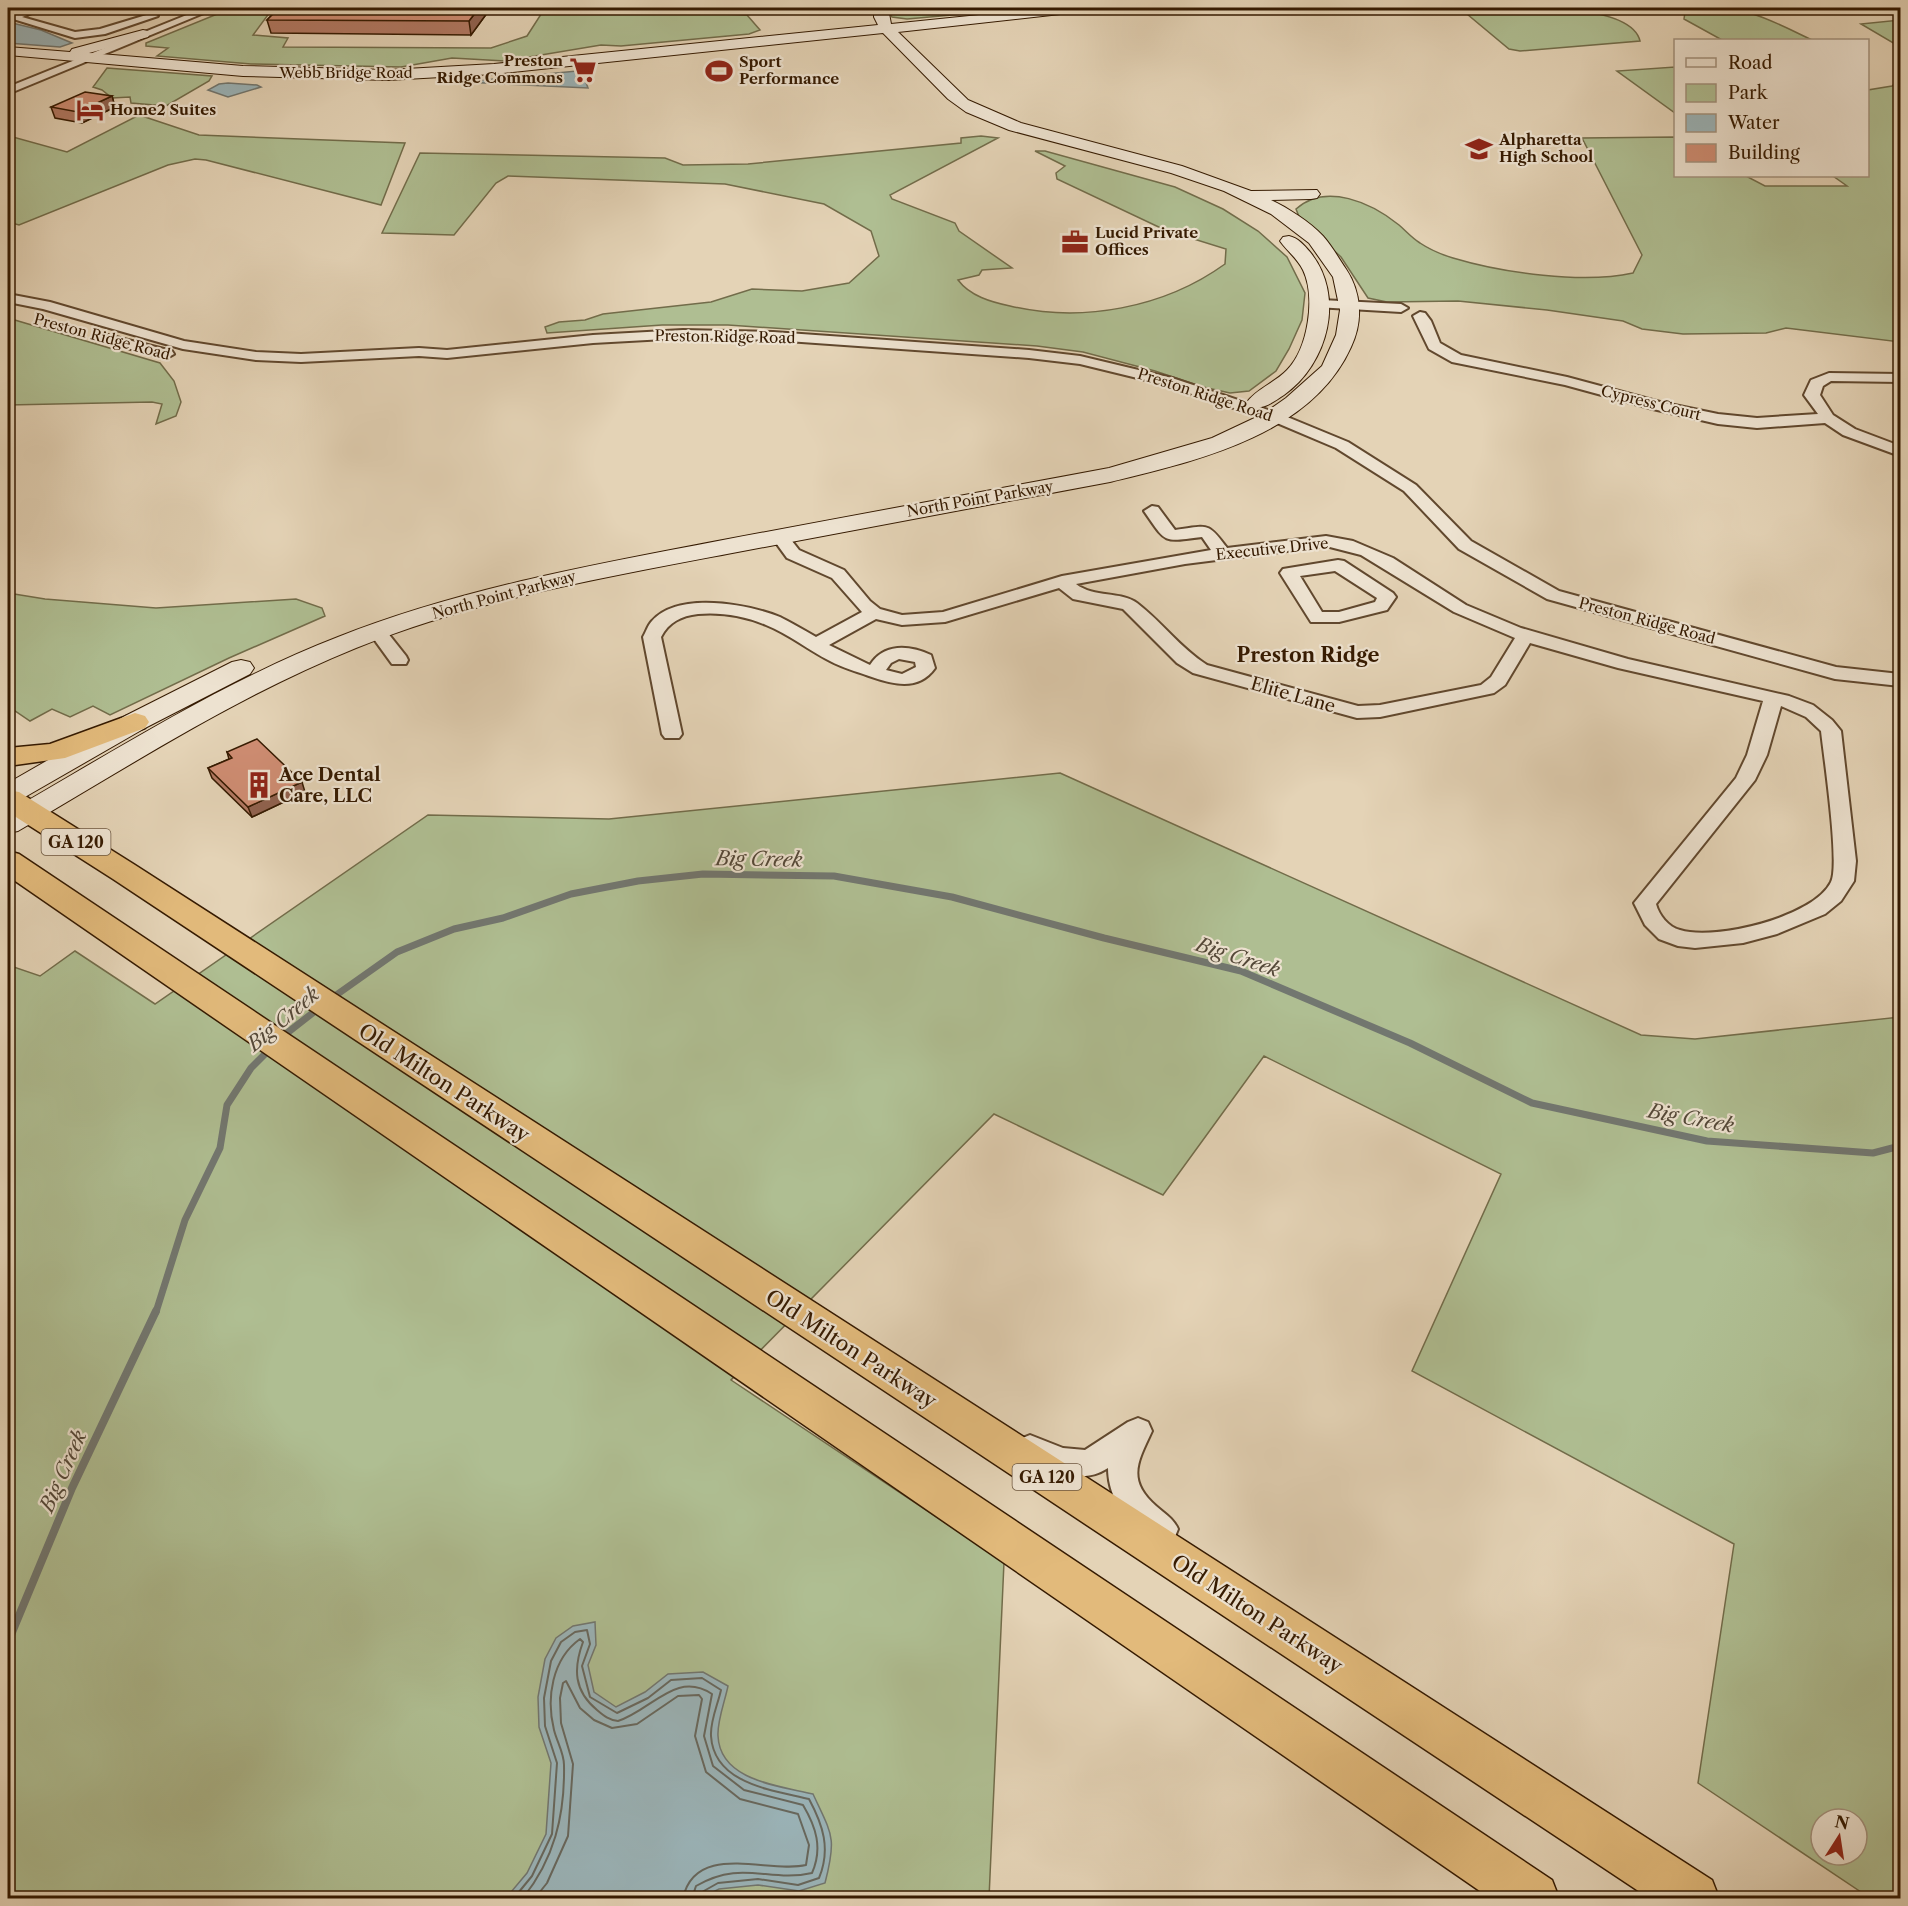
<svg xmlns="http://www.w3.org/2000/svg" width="1908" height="1906" font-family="'Libre Caslon Text',serif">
  <rect width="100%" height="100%" fill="#e4d3b6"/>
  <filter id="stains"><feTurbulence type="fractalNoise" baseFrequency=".00333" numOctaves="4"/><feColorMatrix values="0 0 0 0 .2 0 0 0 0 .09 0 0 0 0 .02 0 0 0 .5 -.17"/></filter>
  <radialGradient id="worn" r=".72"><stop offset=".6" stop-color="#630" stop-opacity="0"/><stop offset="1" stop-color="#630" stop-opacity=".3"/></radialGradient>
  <path fill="#afbe92" stroke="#726c4a" stroke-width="1.5" fill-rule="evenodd" d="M232 8H273L253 35 288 38 283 47 491 48 527 36 545 8H669L666 12 747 15 760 30 749 34 621 46 601 45 505 61 452 58 401 67 251 64 157 56 168 48 146 46V43Z
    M887 8H1033L907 19 892 17Z
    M1468 8C1501 7 1630 0 1640 41L1520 51 1509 49 1461 9Z
    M1700 8C1746 5 1772 21 1812 40H1722L1684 19 1685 12Z
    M1900 20V47L1861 24Z
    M1675 67V113L1617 71Z
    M107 68 212 76 209 81 166 106 131 103 130 97 112 98 102 90 93 87Z
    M1900 79V342L1786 328 1766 333 1683 334 1642 329 1623 321 1547 310 1458 301 1387 302 1368 298 1341 257 1300 219 1296 209C1326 182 1372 203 1399 225 1406 231 1412 238 1420 243 1429 249 1443 255 1453 258 1503 273 1583 284 1633 273L1642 255 1582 138 1675 137 1676 176H1746L1765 186H1847L1833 176H1868V90L1892 86Z
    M139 115 199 135 405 143 381 205 206 160 195 159 168 165 19 225 8 222V138L13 137 67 152Z
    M981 136 998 138 890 195 892 199 955 223 959 231 1012 268 982 270 979 275 958 280C970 296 991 302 1010 306 1082 323 1164 308 1225 264L1226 249 1165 230 1057 179 1056 173 1065 166 1035 151H1045L1175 187 1223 209 1258 231 1287 257 1305 293 1302 320 1289 349 1276 371 1249 391 1230 393 1203 387 1155 371 1083 352 1037 346 728 325H662L547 333 545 327 559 322 585 320 603 314 711 302 752 289 802 291 849 283 879 256 871 231 824 204 725 184 508 176 496 183 454 235 382 233 420 153 665 158 683 165 748 164 961 143V138Z
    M8 318 160 363 174 381 181 402 176 416 156 424 162 404 152 402 8 405Z
    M8 593 45 599 156 608 296 599 322 608 325 616 229 658 110 715 93 706 70 717 52 709 30 721 15 711 8 716Z
    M1060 773 1641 1035 1695 1039 1900 1017V1898H1870L1698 1783 1734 1544 1412 1371 1501 1174 1264 1056 1163 1195 994 1114 731 1380 1004 1562 989 1898H8V965L40 976 75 951 155 1004 428 815 609 819ZM1821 1819H1857V1855H1821Z"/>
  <path fill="#9bb5ba" stroke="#727770" stroke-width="1.5" d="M8 22 41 30 72 43 60 47 8 43Z
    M577 71 582 72 588 88 464 82Z
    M228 83 257 85 261 87 228 97 208 90 219 84Z
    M595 1622 596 1645 588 1665 594 1692 616 1707 645 1692 668 1674 703 1672 728 1686C725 1701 717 1721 718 1736 720 1781 780 1786 813 1794 832 1835 837 1837 825 1883L799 1891 758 1885 719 1889 701 1898H506L527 1873 546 1834 551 1763 539 1727 538 1697 545 1659 556 1638 573 1626Z"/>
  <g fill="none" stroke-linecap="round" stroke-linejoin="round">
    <path stroke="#68685e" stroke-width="2" d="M514 1898 532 1876 552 1834 557 1763 545 1726 544 1698 551 1661 561 1642 575 1632 587 1630 590 1644 582 1666 590 1697 617 1713 648 1698 671 1680 702 1678 721 1690C718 1704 710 1721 711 1736 714 1784 772 1790 809 1799 823 1825 831 1849 819 1878L798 1885 758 1879 718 1883 702 1892 699 1898
      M523 1898C554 1859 565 1816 564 1765 564 1753 557 1742 554 1730 546 1698 552 1659 580 1639L583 1642C573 1669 574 1691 597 1710 604 1716 609 1720 618 1721 652 1710 676 1670 712 1694L704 1736 713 1766 744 1790 803 1805C816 1827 823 1848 812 1873 769 1883 742 1859 696 1886L692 1898
      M535 1898 547 1883 568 1836 573 1764 561 1723 560 1698 563 1683 566 1681 580 1708 594 1720 612 1728 637 1724 678 1696 699 1695 702 1699 695 1736 706 1772 740 1799 798 1814 809 1845 806 1865C769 1874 696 1841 683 1898"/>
    <path stroke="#727770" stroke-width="7" d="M332 998 397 952 454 929 503 918 571 894 638 881 703 874 834 876 952 897 1104 938 1241 971 1410 1043 1532 1103 1707 1141 1873 1153 1900 1146
      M282 1037 319 1008
      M156 1312 185 1220 220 1148 227 1105 251 1068 271 1048"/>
    <path stroke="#727770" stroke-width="8" d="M8 1642 72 1488 156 1311"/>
    <defs>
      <path id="street" d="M31 8H45L22 17 75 32 100 29 153 13 158 16 105 34 75 38 10 18 11 14Z
        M204 8H216L8 94V87Z
        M8 294 50 302 184 341 256 352 301 354 419 348 447 350 593 335 683 330 773 332 1029 350 1080 356 1172 378 1280 414 1348 442 1416 485 1471 541 1559 591 1836 667 1900 674V686L1835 679 1547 599 1459 549 1404 491 1336 448 1270 420 1162 384 1080 364 1029 358 773 340 683 338 593 343 447 358 419 356 301 362 256 360 183 349 43 309 8 302Z
        M1321 300 1401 304 1408 308 1401 312 1316 307 1314 304Z
        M1420 312 1425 313 1431 321 1440 343 1461 355 1567 377 1660 402 1718 414 1757 418 1818 414 1804 395 1811 380 1829 373 1900 374V382L1831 381 1823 386 1820 395 1833 415 1855 429 1900 446V456L1843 435 1825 423 1757 428 1718 424 1653 409 1565 385 1452 362 1429 349 1413 316Z
        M100 333 172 351 174 354 167 358 95 340 93 337Z
        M1152 506 1158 507 1175 530C1208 526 1207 521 1227 548L1326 536 1353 541 1393 558 1466 605 1521 628 1628 659 1789 696 1813 705 1832 720 1841 731 1856 861 1854 881 1841 901 1825 914 1777 934 1743 943 1695 948 1678 946 1659 939 1645 925 1634 903 1736 778 1747 755 1763 701 1618 668 1530 643 1505 685 1494 693 1380 717 1357 718 1193 673 1177 663 1123 609 1073 599 1059 588 945 622 902 625 876 619 829 645 870 665C884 643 909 645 931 655L935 668C918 692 892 684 869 676 855 671 843 668 830 661 808 650 789 634 766 625 745 616 721 612 698 614 681 616 669 622 661 637L682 734 679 738H665L662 734 643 637C646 632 648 625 652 621 678 591 748 604 780 617 792 623 804 630 816 637L862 612 832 578 787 558 771 536 773 532H785L799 550 844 570 870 601 880 609 902 615 943 612 1062 576 1211 550 1202 537C1162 542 1167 544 1144 511ZM1326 546 1361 555 1454 612 1515 638 1491 677 1481 685 1380 705 1358 706 1207 665C1180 648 1162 622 1137 603 1121 591 1094 598 1076 584L1185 564ZM899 659 915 662 916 667 902 674 886 670 891 663ZM1781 706 1806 717 1821 731C1824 758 1840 865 1831 882 1814 917 1715 941 1680 930 1668 927 1659 915 1656 904L1755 780 1767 755Z
        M1338 560 1344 561 1393 593 1396 597 1387 610 1339 622H1311L1280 573 1283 569 1289 568ZM1335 571 1377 598 1375 602 1339 612H1322L1300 576Z
        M377 626 383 627 406 656 408 660 406 664H392L371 635 368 631 371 627Z
        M1138 1418 1148 1422 1152 1431C1138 1461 1126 1480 1156 1506 1165 1514 1173 1518 1178 1529L1174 1539 1163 1543C1132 1531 1108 1502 1108 1468 1079 1487 1048 1469 1020 1457L1015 1448 1020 1439 1030 1435 1063 1448 1085 1450 1128 1422Z"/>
      <path id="secondary" d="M874 8H888L891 24 1047 8H1085L1083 11 1078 12 898 32 968 100 1021 123 1182 166 1251 191 1317 190 1320 194 1317 198 1311 199 1271 200C1288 208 1310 222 1323 236 1332 246 1339 259 1346 269 1362 293 1363 322 1351 347 1311 436 1195 461 1110 482 982 506 855 530 727 554 601 578 475 600 356 648 237 696 129 766 18 831L8 833V812C116 750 222 682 338 637 462 588 593 565 723 540 852 516 980 492 1109 468L1212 438 1263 414 1286 398 1322 366 1336 335 1340 310 1333 277 1309 243 1271 214 1224 191 1171 173 1009 130 966 112 948 99 883 33 494 74 388 80 243 76 8 55V47L70 52 72 49 143 30 148 31 150 34 148 37 89 53 243 66 388 70 494 64 878 25 874 17Z
        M1289 236C1298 238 1304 245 1310 252 1346 296 1328 364 1284 395 1273 402 1264 410 1250 407L1247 402C1256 389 1276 382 1287 370 1308 349 1316 297 1303 270 1297 258 1287 251 1280 241L1283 237Z
        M241 660 250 662 254 668 250 674 145 728 18 801 8 804V783L125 716 232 662Z"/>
      <path id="highway" d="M135 713 145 716 149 722 145 728 65 758 8 766V748L50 744Z
        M8 790 19 792 135 865 1712 1880 1719 1898H1649L113 879 8 812Z
        M8 851 19 854 1552 1880 1559 1898H1490L8 876Z"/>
    </defs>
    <use href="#street" stroke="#61482e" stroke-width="4"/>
    <use href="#secondary" stroke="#351a01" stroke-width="2"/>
    <use href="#highway" stroke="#351a01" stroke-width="3"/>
    <use href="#street" fill="#ede2d0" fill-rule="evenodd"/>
    <use href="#secondary" fill="#ede2d0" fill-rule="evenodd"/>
    <use href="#highway" fill="#e2ba7b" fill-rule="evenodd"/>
  </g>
  <path fill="#b27963" stroke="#351a01" stroke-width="1.5" d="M279 8H489L490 9 471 35 271 33 267 20Z
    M112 96 115 107 82 123 55 118 51 107Z
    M227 752 305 792 252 817 212 778 208 768 229 759Z"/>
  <path fill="#916350" stroke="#351a01" stroke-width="1.5" d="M479 8H489L490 9 471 35 469 21Z
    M112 96 115 107 82 123 78 112Z
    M302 782 305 792 252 817 248 807Z"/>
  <path fill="#cf8d73" stroke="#351a01" stroke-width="1.5" d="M279 8H479L469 21 267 20Z
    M85 92 112 96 78 112 51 107Z
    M257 739 302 782 248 807 208 768 232 758 227 752Z"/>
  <defs>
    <symbol id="supermarket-bare" viewBox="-9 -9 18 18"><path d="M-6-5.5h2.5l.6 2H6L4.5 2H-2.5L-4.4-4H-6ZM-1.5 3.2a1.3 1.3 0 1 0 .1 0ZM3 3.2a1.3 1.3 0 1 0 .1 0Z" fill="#8f2418" stroke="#ede2d0" stroke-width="2.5" paint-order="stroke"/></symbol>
    <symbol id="stadium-bare" viewBox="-9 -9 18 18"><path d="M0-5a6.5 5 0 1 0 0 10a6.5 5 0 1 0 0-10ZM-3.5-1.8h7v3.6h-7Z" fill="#8f2418" stroke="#ede2d0" stroke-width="2.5" paint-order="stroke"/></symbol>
    <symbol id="hotel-bare" viewBox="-9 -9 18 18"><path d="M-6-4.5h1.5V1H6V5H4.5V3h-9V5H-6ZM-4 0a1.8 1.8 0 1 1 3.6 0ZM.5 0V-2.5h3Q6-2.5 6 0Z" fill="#8f2418" stroke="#ede2d0" stroke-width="2.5" paint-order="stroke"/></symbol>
    <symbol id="school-bare" viewBox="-9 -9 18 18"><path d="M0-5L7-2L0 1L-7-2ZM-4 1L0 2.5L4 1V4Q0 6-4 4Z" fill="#8f2418" stroke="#ede2d0" stroke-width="2.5" paint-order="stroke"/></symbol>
    <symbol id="office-bare" viewBox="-9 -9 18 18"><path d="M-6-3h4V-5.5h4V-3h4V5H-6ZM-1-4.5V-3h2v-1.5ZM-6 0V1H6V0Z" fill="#8f2418" stroke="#ede2d0" stroke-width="2.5" paint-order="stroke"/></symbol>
    <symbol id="building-bare" viewBox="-9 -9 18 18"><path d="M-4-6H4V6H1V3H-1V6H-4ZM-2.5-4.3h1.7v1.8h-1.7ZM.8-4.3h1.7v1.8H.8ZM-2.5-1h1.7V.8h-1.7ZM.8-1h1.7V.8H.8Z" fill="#8f2418" stroke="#ede2d0" stroke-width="2.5" paint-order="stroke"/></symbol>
  </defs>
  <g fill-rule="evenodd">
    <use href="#supermarket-bare" x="564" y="51" width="38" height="38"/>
    <use href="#stadium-bare" x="700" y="52" width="38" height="38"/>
    <use href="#hotel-bare" x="71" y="91" width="38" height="38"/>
    <use href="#school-bare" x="1460" y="130" width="38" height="38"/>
    <use href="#office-bare" x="1056" y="223" width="38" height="38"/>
    <use href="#building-bare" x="240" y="766" width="38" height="38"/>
  </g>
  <g text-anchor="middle" stroke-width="4.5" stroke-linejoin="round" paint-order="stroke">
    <g font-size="15" font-weight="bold" fill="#351a01" stroke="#ede2d0" text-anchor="start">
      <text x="563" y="66" text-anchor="end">Preston<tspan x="563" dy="17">Ridge Commons</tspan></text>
      <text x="739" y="67">Sport<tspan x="739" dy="17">Performance</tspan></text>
      <text x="110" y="115">Home2 Suites</text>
      <text x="1499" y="145">Alpharetta<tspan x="1499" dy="17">High School</tspan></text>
      <text x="1095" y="238">Lucid Private<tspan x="1095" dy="17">Offices</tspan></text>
    </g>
    <g font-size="15" fill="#351a01" stroke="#ede2d0">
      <text x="346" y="78">Webb Bridge Road</text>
      <text transform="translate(102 337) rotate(15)" y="5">Preston Ridge Road</text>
      <text transform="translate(725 337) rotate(1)" y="5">Preston Ridge Road</text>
      <text transform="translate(1205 395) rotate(18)" y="5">Preston Ridge Road</text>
      <text transform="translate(1651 403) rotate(14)" y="5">Cypress Court</text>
      <text transform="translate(980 499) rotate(-10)" y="5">North Point Parkway</text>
      <text transform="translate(1272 549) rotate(-6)" y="5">Executive Drive</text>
      <text transform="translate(504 595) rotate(-15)" y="5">North Point Parkway</text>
      <text transform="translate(1647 621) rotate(15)" y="5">Preston Ridge Road</text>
    </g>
    <g fill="#ede2d0" stroke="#6c563f" stroke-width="1.5">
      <rect x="41.5" y="829" width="69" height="26" rx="4.5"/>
      <rect x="1012.5" y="1464" width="69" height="26" rx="4.5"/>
    </g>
    <g font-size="16" font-weight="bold" fill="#351a01">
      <text x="76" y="848">GA 120</text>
      <text x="1047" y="1483">GA 120</text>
    </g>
    <g font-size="18" fill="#351a01" stroke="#ede2d0">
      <text transform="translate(1293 695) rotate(16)" y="6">Elite Lane</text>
    </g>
    <g font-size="18" font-weight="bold" fill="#351a01" stroke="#ede2d0" text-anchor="start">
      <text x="279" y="781">Ace Dental<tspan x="279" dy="21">Care, LLC</tspan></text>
    </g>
    <g font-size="20" font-weight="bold" fill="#351a01" stroke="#ede2d0">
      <text x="1308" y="662">Preston Ridge</text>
    </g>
    <g font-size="20" font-style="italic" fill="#544838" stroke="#ede2d0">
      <text transform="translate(759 859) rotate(1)" y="7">Big Creek</text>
      <text transform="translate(1238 957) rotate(18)" y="7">Big Creek</text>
      <text transform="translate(283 1019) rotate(-40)" y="7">Big Creek</text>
      <text transform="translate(1691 1118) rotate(10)" y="7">Big Creek</text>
      <text transform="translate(63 1471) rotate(-66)" y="7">Big Creek</text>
    </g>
    <g font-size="21" fill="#351a01" stroke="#ede2d0">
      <text transform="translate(444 1083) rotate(33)" y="7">Old Milton Parkway</text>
      <text transform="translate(851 1349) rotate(33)" y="7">Old Milton Parkway</text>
      <text transform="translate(1257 1614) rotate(33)" y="7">Old Milton Parkway</text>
    </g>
  </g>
  <rect width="1908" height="1906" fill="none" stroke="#e4d3b6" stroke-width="30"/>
  <rect x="9" y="9" width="1890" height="1888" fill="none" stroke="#351a01" stroke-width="3"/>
  <rect x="15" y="15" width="1878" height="1876" fill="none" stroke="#351a01" stroke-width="1.5"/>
  <rect x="1674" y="39" width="195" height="138" fill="#ede2d0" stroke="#a3927d" stroke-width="1.5"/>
  <rect x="1686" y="58" width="30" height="9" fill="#ede2d0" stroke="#a3927d" stroke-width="1.5"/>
  <text x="1728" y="69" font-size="18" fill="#351a01">Road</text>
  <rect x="1686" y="84" width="30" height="18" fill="#afbe92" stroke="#a3927d" stroke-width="1.5"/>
  <text x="1728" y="99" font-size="18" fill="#351a01">Park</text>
  <rect x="1686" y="114" width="30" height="18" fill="#9bb5ba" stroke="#a3927d" stroke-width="1.5"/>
  <text x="1728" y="129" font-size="18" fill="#351a01">Water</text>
  <rect x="1686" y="144" width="30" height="18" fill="#cf8d73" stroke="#a3927d" stroke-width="1.5"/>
  <text x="1728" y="159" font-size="18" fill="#351a01">Building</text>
  <g transform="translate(1839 1837) rotate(12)"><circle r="28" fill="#ede2d0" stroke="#a3927d" stroke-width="1.5"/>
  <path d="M0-4.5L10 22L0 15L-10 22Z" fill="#8f2418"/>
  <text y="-9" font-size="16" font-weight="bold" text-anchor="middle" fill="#351a01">N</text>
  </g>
  <rect width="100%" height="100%" filter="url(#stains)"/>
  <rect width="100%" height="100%" fill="url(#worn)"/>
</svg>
